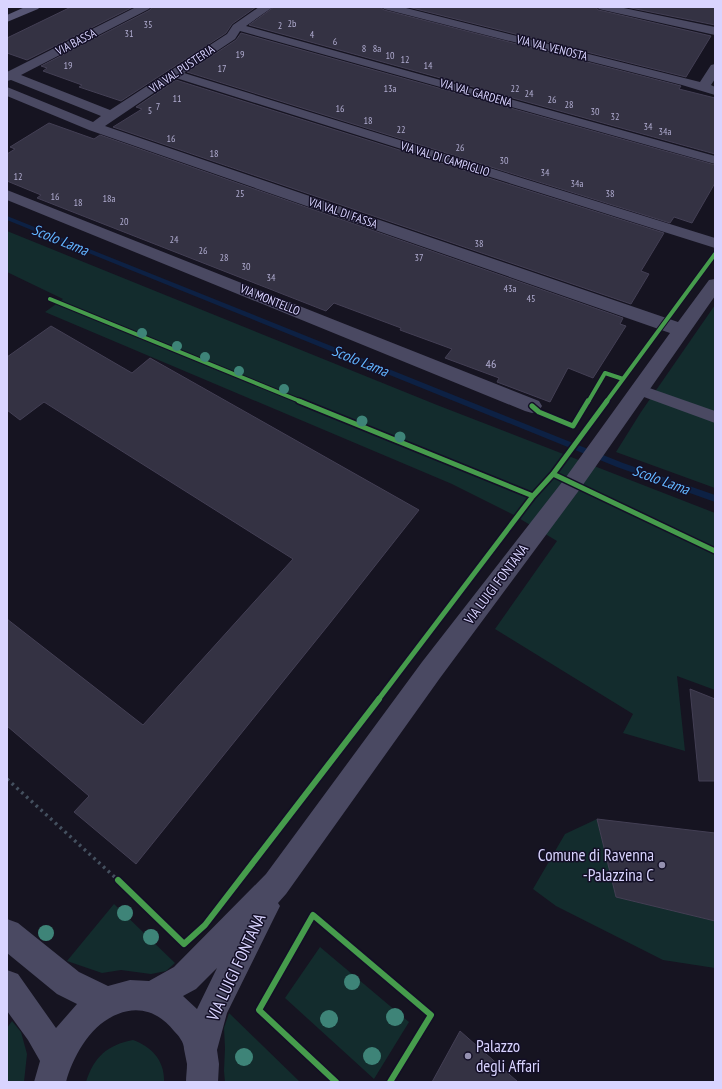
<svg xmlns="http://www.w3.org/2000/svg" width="722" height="1089" font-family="'PT Sans Narrow',sans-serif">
  <rect width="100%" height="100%" fill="#161421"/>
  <path fill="#132c2d" d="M7 231 437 405 715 513V690L677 676 685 751 623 733 633 714 495 629 557 541 512 514 452 484 45 312 63 299 7 272Z
    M715 305V488L616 452 641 412Z
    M597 819 616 897 715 921V968L663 960 556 906 533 889 565 834Z
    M114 904 175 963 166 971 151 974 121 970 102 973 67 961Z
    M320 947 409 1022 374 1079 285 998Z
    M229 1013 300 1082H225L224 1071 225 1048 224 1028Z
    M12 1021 21 1032 27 1054 24 1082H7V1028Z
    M133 1040C152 1047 165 1061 164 1082H86C94 1057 107 1045 133 1040Z"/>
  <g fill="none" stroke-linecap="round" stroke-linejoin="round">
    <path fill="#0d2144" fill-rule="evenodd" d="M7 216 623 463 715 495V502L617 467 7 220Z"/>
  </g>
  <path fill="#343243" stroke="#433f54" d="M71 7H133L27 60 7 53V38Z
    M152 7H256L232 24 226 33 121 101 79 87 82 85 43 71 47 68 41 66 150 10Z
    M274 7H380L384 10 681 86 679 89 715 98V154L249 25Z
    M408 7H596L598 10 603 11 711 36 686 77Z
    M626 7H715V25Z
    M241 33 715 165V183L692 223 674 217 670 223 187 72 236 40Z
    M176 80 664 233 641 271 649 274 631 304 113 127 142 109 136 107Z
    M49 123 94 139 100 135 623 318 620 324 626 326 593 378 568 368 550 402 497 382 499 378 445 358 452 349 400 330 401 328 334 303 326 311 37 198 41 195 7 181V154L15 149 10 147Z
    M51 326 132 373 150 358 419 510 330 623 136 864 74 812 89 796 7 726V619L143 725 293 559 44 402 20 420 7 410V357Z
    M690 689 715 699V781H699Z
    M597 819 715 833V921L616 897Z
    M460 1031 518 1082H432Z"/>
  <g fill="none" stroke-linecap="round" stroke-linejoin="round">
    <path stroke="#44505f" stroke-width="3.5" stroke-dasharray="2.5 4" stroke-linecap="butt" d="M7 779 118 880"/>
    <path fill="#4a4962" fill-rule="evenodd" d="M638 384 715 411V423L633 393 631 389 633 385Z"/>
    <path fill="#4a4962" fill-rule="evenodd" d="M136 7H151L149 9 21 75 110 110 227 34 233 25 259 7H273L246 26 715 156V164L240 31 235 39 184 73 715 238V248L176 78 105 126 678 322 709 280 715 279V296L580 489 440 678 286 894 278 903 280 906 275 916 227 1013 217 1050 219 1064 218 1082H186C186 1076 187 1070 187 1064 186 1059 185 1054 184 1049 184 1042 178 1035 174 1031 160 1013 140 1005 118 1014 91 1024 73 1056 66 1082H34L40 1061 28 1040 7 1011V970L18 974 56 1028 77 1004 57 994 7 953V919L18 923 79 972 108 986 130 980 149 981 174 967 266 874 422 662 566 477 670 333 89 130 7 96V87L93 122 101 116 11 80 7 81V72ZM217 968 197 1009 183 996 196 989Z
      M382 7H402L700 82 711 65 715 64V79L711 85 715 87V95L682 85 384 9Z
      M597 7H619L715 27V35L603 10 599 9Z
      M7 190 539 401 542 406 539 411 532 413 525 411 7 200Z"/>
    <path fill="#575674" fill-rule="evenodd" d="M25 7H40L38 9 7 22V15Z"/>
    <defs>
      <path id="cycleway-far2" d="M50 299 302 402
        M588 402 605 373 623 379 715 254
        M606 402 623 379"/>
      <path id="cycleway-far1" d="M299 401 533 496
        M532 406 539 412 573 426 588 401
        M553 474 715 551
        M378 700 533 496 553 474 607 401"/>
      <path id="cycleway" d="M118 880 184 944 205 925 379 699
        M336 1082 259 1010 313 915 431 1015 390 1082"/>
    </defs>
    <use href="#cycleway-far2" stroke="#130f26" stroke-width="6"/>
    <use href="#cycleway-far1" stroke="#130f26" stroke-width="8"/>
    <use href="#cycleway" stroke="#130f26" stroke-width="9"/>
    <use href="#cycleway-far2" stroke="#469c4c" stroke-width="4"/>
    <use href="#cycleway-far1" stroke="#469c4c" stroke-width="5"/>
    <use href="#cycleway" stroke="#469c4c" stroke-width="6"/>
  </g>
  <g fill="#3e8478">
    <circle cx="142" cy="333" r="5"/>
    <circle cx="177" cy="346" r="5"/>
    <circle cx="205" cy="357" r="5"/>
    <circle cx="239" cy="371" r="5"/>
    <circle cx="284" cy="389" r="5"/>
    <circle cx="362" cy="421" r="5.5"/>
    <circle cx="400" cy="437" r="5.5"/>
    <circle cx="125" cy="913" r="8"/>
    <circle cx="46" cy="933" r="8"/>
    <circle cx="151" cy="937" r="8"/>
    <circle cx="352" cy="982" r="8"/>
    <circle cx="395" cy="1017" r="9"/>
    <circle cx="329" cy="1019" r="9"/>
    <circle cx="372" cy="1056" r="9"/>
    <circle cx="244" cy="1057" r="9"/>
  </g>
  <g fill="#9591b1" stroke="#130f26" stroke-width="1.5">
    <circle cx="662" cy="865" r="4"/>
    <circle cx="468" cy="1056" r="4"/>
  </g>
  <g text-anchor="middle" stroke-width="3" stroke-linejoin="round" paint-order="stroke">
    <g font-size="10" fill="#b0acd0">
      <text x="292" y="27">2b</text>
      <text x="148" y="28">35</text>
      <text x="280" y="29">2</text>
      <text x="129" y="37">31</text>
      <text x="312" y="38">4</text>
      <text x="335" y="45">6</text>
      <text x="364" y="52">8</text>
      <text x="377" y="52">8a</text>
      <text x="240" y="58">19</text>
      <text x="390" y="59">10</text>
      <text x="405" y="63">12</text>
      <text x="68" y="69">19</text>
      <text x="428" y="69">14</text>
      <text x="222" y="72">17</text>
      <text x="390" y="92">13a</text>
      <text x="515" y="92">22</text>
      <text x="529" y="97">24</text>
      <text x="177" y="102">11</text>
      <text x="552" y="103">26</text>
      <text x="569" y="108">28</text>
      <text x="158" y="110">7</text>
      <text x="340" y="112">16</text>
      <text x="150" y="114">5</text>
      <text x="595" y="115">30</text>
      <text x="615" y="120">32</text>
      <text x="368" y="124">18</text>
      <text x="648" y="130">34</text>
      <text x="401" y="133">22</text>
      <text x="665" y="135">34a</text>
      <text x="171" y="142">16</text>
      <text x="460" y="151">26</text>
      <text x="214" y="157">18</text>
      <text x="504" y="164">30</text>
      <text x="545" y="176">34</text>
      <text x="18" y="180">12</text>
      <text x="577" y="187">34a</text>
      <text x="240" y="197">25</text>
      <text x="610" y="197">38</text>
      <text x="55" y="200">16</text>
      <text x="109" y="202">18a</text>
      <text x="78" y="206">18</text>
      <text x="124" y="225">20</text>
      <text x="174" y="243">24</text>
      <text x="479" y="247">38</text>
      <text x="203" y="254">26</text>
      <text x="224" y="261">28</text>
      <text x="419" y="261">37</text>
      <text x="246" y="270">30</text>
      <text x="271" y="281">34</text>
      <text x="510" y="292">43a</text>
      <text x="531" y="302">45</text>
    </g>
    <g font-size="12" fill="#d9d4ff" stroke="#130f26">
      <text transform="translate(76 42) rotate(-27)" y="4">VIA BASSA</text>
      <text transform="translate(552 48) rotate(14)" y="4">VIA VAL VENOSTA</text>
      <text transform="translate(182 69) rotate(-34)" y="4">VIA VAL PUSTERIA</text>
      <text transform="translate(476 93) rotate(16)" y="4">VIA VAL GARDENA</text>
      <text transform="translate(445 159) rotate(17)" y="4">VIA VAL DI CAMPIGLIO</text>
      <text transform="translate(343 213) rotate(19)" y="4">VIA VAL DI FASSA</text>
      <text transform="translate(270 300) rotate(22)" y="4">VIA MONTELLO</text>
    </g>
    <g font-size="12" fill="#b0acd0">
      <text x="491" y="368">46</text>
    </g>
    <g font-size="14" fill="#d9d4ff" stroke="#130f26">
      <text transform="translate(496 584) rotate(-53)" y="5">VIA LUIGI FONTANA</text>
    </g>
    <g font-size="15" font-style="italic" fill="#62b6ff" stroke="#130f26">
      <text transform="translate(60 240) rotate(22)" y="5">Scolo Lama</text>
      <text transform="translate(360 361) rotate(22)" y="5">Scolo Lama</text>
      <text transform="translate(661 480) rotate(20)" y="5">Scolo Lama</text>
    </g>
    <g font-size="17" fill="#d9d4ff" stroke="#130f26" text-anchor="end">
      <text x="654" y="861">Comune di Ravenna<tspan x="654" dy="20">-Palazzina C</tspan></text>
      <text x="476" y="1052" text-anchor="start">Palazzo<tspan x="476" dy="20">degli Affari</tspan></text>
    </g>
    <g font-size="17" fill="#d9d4ff" stroke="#130f26">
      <text transform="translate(236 967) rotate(-65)" y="6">VIA LUIGI FONTANA</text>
    </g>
  </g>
  <rect width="722" height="1089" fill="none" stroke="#d9d4ff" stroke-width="16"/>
</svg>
